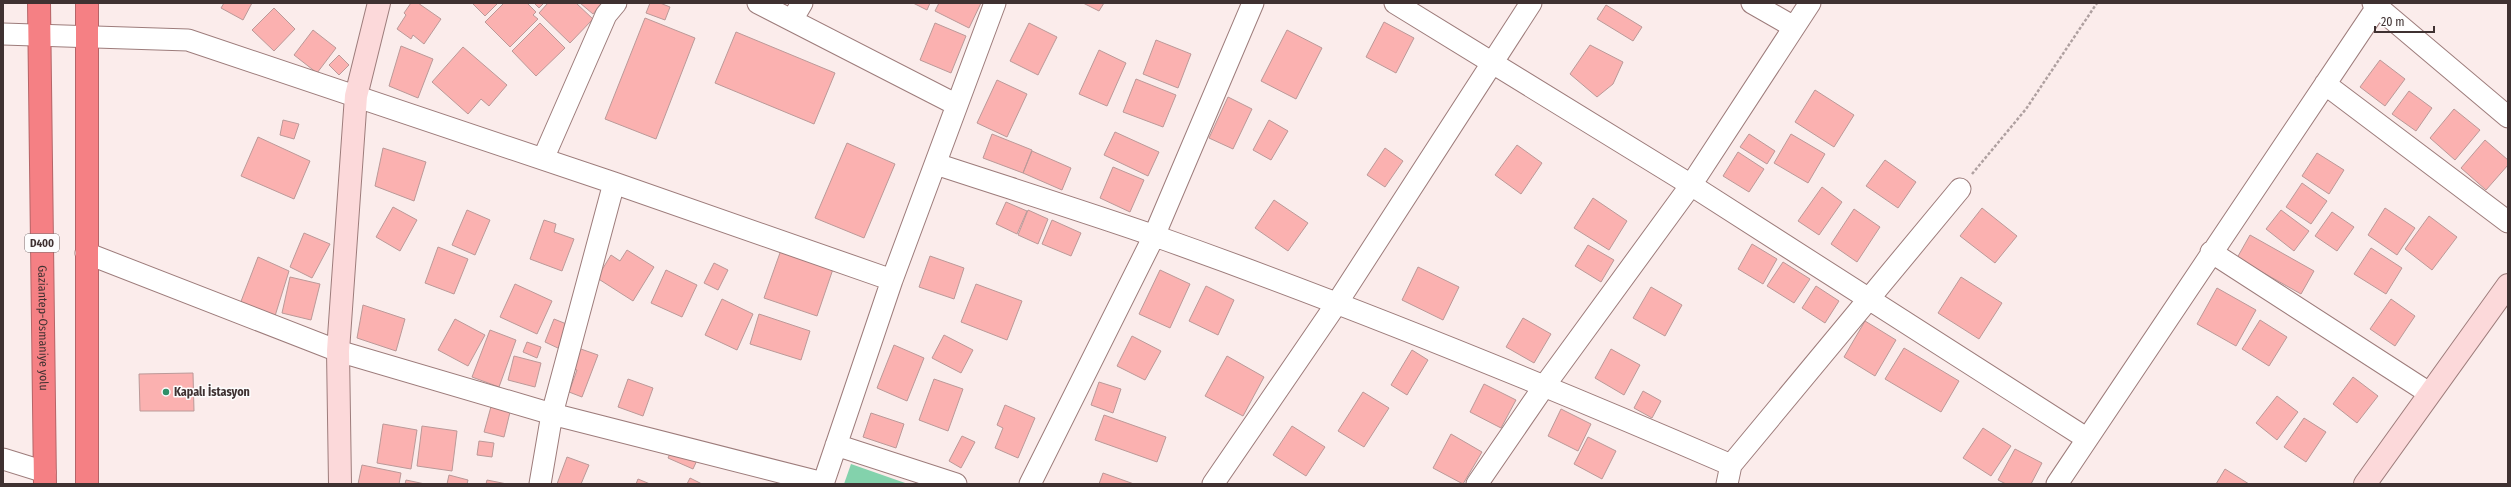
<svg xmlns="http://www.w3.org/2000/svg" width="2511" height="487" font-family="'Fira Sans Condensed',sans-serif">
  <rect width="100%" height="100%" fill="#fbeceb"/>
  <path fill="#83d2ac" d="M851 464 908 484H844Z"/>
  <path fill="#fbb1b0" stroke="#bb9998" d="M224 3H252L243 20 221 8Z
    M411 3H418L441 19 424 44 413 35 411 39 397 29 406 15 404 13Z
    M472 3H498L485 16Z
    M504 3H527L536 12 533 15 538 19 510 47 485 22Z
    M534 3H544L539 8Z
    M548 3H576L593 19 570 43 539 13Z
    M580 3H602L593 14Z
    M650 3H660L670 7 665 20 646 13Z
    M913 3H930L927 10Z
    M939 3H981L969 28 935 11Z
    M1083 3H1104L1099 11Z
    M1606 5 1642 27 1633 41 1597 19Z
    M274 8 295 29 274 51 252 30Z
    M645 18 695 38 656 139 605 119Z
    M1384 22 1414 38 1396 73 1366 57Z
    M540 23 565 48 536 76 512 51Z
    M935 23 966 36 951 73 920 60Z
    M1029 23 1057 37 1038 75 1010 61Z
    M313 30 336 48 317 73 294 55Z
    M1287 30 1322 48 1296 99 1261 81Z
    M736 32 835 73 814 124 715 83Z
    M1156 40 1191 54 1178 88 1143 74Z
    M1590 45 1623 62 1613 84 1597 97 1570 74Z
    M401 46 433 59 418 98 389 86Z
    M463 47 507 85 489 106 481 99 468 114 432 82Z
    M1099 50 1126 63 1107 106 1079 94Z
    M339 55 349 65 339 75 329 65Z
    M2380 60 2405 79 2385 106 2360 87Z
    M1136 79 1176 95 1163 127 1123 112Z
    M997 80 1027 94 1007 137 977 123Z
    M1815 90 1854 115 1834 147 1795 122Z
    M2409 91 2432 108 2416 131 2392 114Z
    M1228 97 1252 109 1233 149 1209 138Z
    M2454 109 2480 130 2455 160 2430 138Z
    M283 120 299 124 294 139 280 135Z
    M1269 120 1288 131 1271 160 1253 150Z
    M1115 132 1159 152 1148 176 1104 155Z
    M992 134 1032 150 1023 173 983 158Z
    M1749 134 1775 151 1767 164 1740 147Z
    M1791 134 1825 154 1808 183 1774 163Z
    M258 137 310 161 294 199 241 176Z
    M2485 140 2508 160V165L2486 190 2461 168Z
    M847 143 895 164 864 238 815 218Z
    M1517 145 1542 163 1521 194 1495 175Z
    M383 148 426 162 414 201 375 186Z
    M1385 148 1403 161 1385 187 1367 175Z
    M1032 151 1071 168 1062 190 1023 173Z
    M1738 152 1764 169 1749 192 1723 176Z
    M2317 153 2344 170 2329 194 2302 176Z
    M1885 160 1916 182 1898 208 1866 186Z
    M1113 167 1144 180 1130 212 1100 198Z
    M2302 183 2327 201 2311 224 2286 207Z
    M1822 187 1842 202 1819 235 1798 221Z
    M1593 198 1627 221 1609 250 1574 228Z
    M1274 200 1308 223 1288 251 1255 228Z
    M1006 202 1027 211 1017 234 996 224Z
    M393 207 417 220 400 251 376 237Z
    M1982 208 2017 236 1995 263 1960 236Z
    M2385 208 2415 228 2397 255 2368 235Z
    M1854 209 1880 227 1857 262 1831 244Z
    M467 210 490 220 475 255 452 245Z
    M1028 210 1048 219 1038 244 1018 235Z
    M2281 210 2309 231 2294 251 2266 229Z
    M2332 212 2354 227 2337 251 2315 236Z
    M2429 216 2457 237 2432 270 2405 249Z
    M544 220 556 224 554 232 574 239 562 271 530 259Z
    M1052 220 1081 233 1071 256 1042 244Z
    M304 233 330 244 312 278 290 267Z
    M2250 235 2314 271 2301 294 2237 258Z
    M1752 244 1777 259 1763 284 1738 269Z
    M1588 245 1614 260 1601 282 1575 266Z
    M438 247 468 259 454 294 425 283Z
    M2371 248 2402 268 2386 294 2354 274Z
    M627 250 654 267 633 301 597 278 611 255 620 261Z
    M781 250 833 269 817 316 764 298Z
    M930 256 964 268 954 299 919 287Z
    M258 257 289 271 275 316 240 304Z
    M1783 262 1810 279 1794 303 1767 286Z
    M714 263 728 270 718 290 704 283Z
    M1418 267 1459 287 1443 320 1402 300Z
    M666 270 697 285 682 317 651 303Z
    M1160 270 1190 284 1170 328 1139 314Z
    M290 277 320 284 311 320 282 313Z
    M1961 277 2002 303 1979 339 1938 313Z
    M515 284 552 301 537 334 500 317Z
    M976 284 1022 301 1007 340 961 322Z
    M1206 286 1234 300 1218 335 1189 321Z
    M1816 286 1839 301 1825 323 1802 308Z
    M1651 287 1682 305 1665 336 1633 318Z
    M2217 288 2256 310 2236 346 2197 324Z
    M722 299 753 314 737 350 705 335Z
    M2391 299 2415 316 2395 346 2370 329Z
    M363 305 405 319 396 351 357 338Z
    M759 314 810 331 801 360 750 344Z
    M1523 318 1551 334 1534 363 1506 347Z
    M455 319 485 335 468 366 438 350Z
    M554 319 569 325 560 349 545 342Z
    M2260 320 2287 337 2269 366 2242 349Z
    M1865 321 1896 340 1875 376 1844 357Z
    M490 330 516 340 499 387 472 377Z
    M944 335 973 350 961 373 932 358Z
    M1132 336 1161 351 1145 380 1117 366Z
    M527 342 541 347 537 358 523 352Z
    M894 345 924 358 907 401 877 388Z
    M578 348 598 355 582 397 569 392 577 370 571 368Z
    M1904 348 1959 381 1941 412 1885 379Z
    M1611 349 1640 365 1624 395 1595 378Z
    M1412 350 1428 360 1407 395 1391 385Z
    M514 356 541 363 535 387 508 380Z
    M1227 356 1264 377 1243 416 1205 396Z
    M193 373 194 411H140L139 374Z
    M2353 377 2378 396 2357 423 2333 404Z
    M628 379 653 388 643 416 618 407Z
    M934 379 963 389 948 431 919 420Z
    M1099 382 1121 389 1113 413 1091 405Z
    M1484 384 1516 400 1501 428 1470 412Z
    M1643 391 1661 401 1652 418 1634 408Z
    M1363 392 1389 408 1364 447 1338 431Z
    M2277 396 2298 412 2277 440 2256 423Z
    M492 403 511 408 504 437 484 432Z
    M1005 405 1035 418 1018 458 995 448 1003 428 997 425Z
    M1561 409 1591 424 1578 451 1548 436Z
    M871 413 904 424 896 448 863 437Z
    M1104 415 1166 437 1157 462 1095 440Z
    M2304 418 2326 432 2306 462 2284 447Z
    M383 424 417 430 411 469 377 463Z
    M422 426 457 431 452 471 417 466Z
    M1292 426 1325 447 1306 476 1273 455Z
    M1983 428 2011 446 1991 476 1963 458Z
    M1451 434 1482 452 1463 484 1433 468Z
    M962 436 975 442 961 468 949 461Z
    M1588 437 1616 451 1602 479 1574 464Z
    M479 441 494 443 492 457 477 455Z
    M673 447 698 458 693 469 668 458Z
    M2015 449 2042 463 2031 484H2006L1998 480Z
    M567 457 589 465 581 484H557Z
    M362 465 401 473 399 484H358Z
    M2225 469 2249 484H2216Z
    M1103 473 1134 484H1099Z
    M449 475 468 480 467 484H447Z
    M690 478 702 484H687Z
    M638 479 650 484H636Z
    M406 480 425 484H405Z
    M487 480 507 484H486Z"/>
  <g fill="none" stroke-linecap="round" stroke-linejoin="round">
    <defs>
      <path id="street" d="M758 3 957 105
        M1395 3 1691 185 2086 438
        M1752 3 1794 27
        M2373 3 2508 117
        M792 20 802 3
        M3 34 188 40 614 183 892 280
        M2325 84 2508 222
        M543 159 606 15 616 3
        M936 164C1009 188 1083 211 1155 236 1350 305 1541 383 1731 465
        M2211 252 2429 393
        M86 253 338 351 552 414 823 483
        M836 445 956 484
        M3 459 45 472
        M540 484 552 414 614 183
        M823 484 892 280 995 3
        M1030 484 1154 236 1253 3
        M1213 484 1337 303 1531 3
        M1477 484 1545 385 1691 185 1810 3
        M1727 484 1731 465 1960 189
        M2057 484 2377 7"/>
      <path id="secondary" d="M340 484 338 351 356 96 379 3
        M2365 484 2508 285"/>
      <g id="highway">
        <path id="s1" d="M39 3 45 484"/>
        <path d="M87 484V3"/>
      </g>
    </defs>
    <use href="#street" stroke="#9d7c7b" stroke-width="23"/>
    <use href="#secondary" stroke="#9d7c7b" stroke-width="24"/>
    <use href="#highway" stroke="#b56467" stroke-width="24"/>
    <path stroke="#afa0a0" stroke-width="2.5" stroke-dasharray="3 2" stroke-linecap="butt" d="M1972 174 2026 109 2097 3"/>
    <use href="#street" stroke="#fff" stroke-width="21"/>
    <use href="#secondary" stroke="#fcd9da" stroke-width="22"/>
    <use href="#highway" stroke="#f58084" stroke-width="22"/>
  </g>
  <circle fill="#308f68" stroke="#fdfdfd" stroke-width="1.5" cx="166" cy="392" r="4"/>
  <g text-anchor="middle" stroke-width="3" stroke-linejoin="round" paint-order="stroke">
    <rect fill="#fdfdfd" stroke="#786e6e" stroke-width="1" x="25" y="234" width="34" height="18" rx="3"/>
    <g font-size="11" font-weight="bold" fill="#3f3131">
      <text x="42" y="247">D400</text>
    </g>
    <g font-size="12" fill="#3f3131" stroke="#fdfdfd">
      <text dy="4" stroke="none"><textPath href="#s1" startOffset="325">Gaziantep-Osmaniye yolu</textPath></text>
    </g>
    <g font-size="12" font-weight="bold" fill="#3f3131" stroke="#fdfdfd" text-anchor="start">
      <text x="174" y="396">Kapalı İstasyon</text>
    </g>
  </g>
  <rect width="2511" height="487" fill="none" stroke="#3f3131" stroke-width="8"/>
  <path d="M2375 26v6h59v-6" fill="none" stroke="#3f3131" stroke-width="2"/>
  <text x="2381" y="26" font-size="12" fill="#3f3131" stroke="#fdfdfd" stroke-width="3" paint-order="stroke">20 m</text>
</svg>
